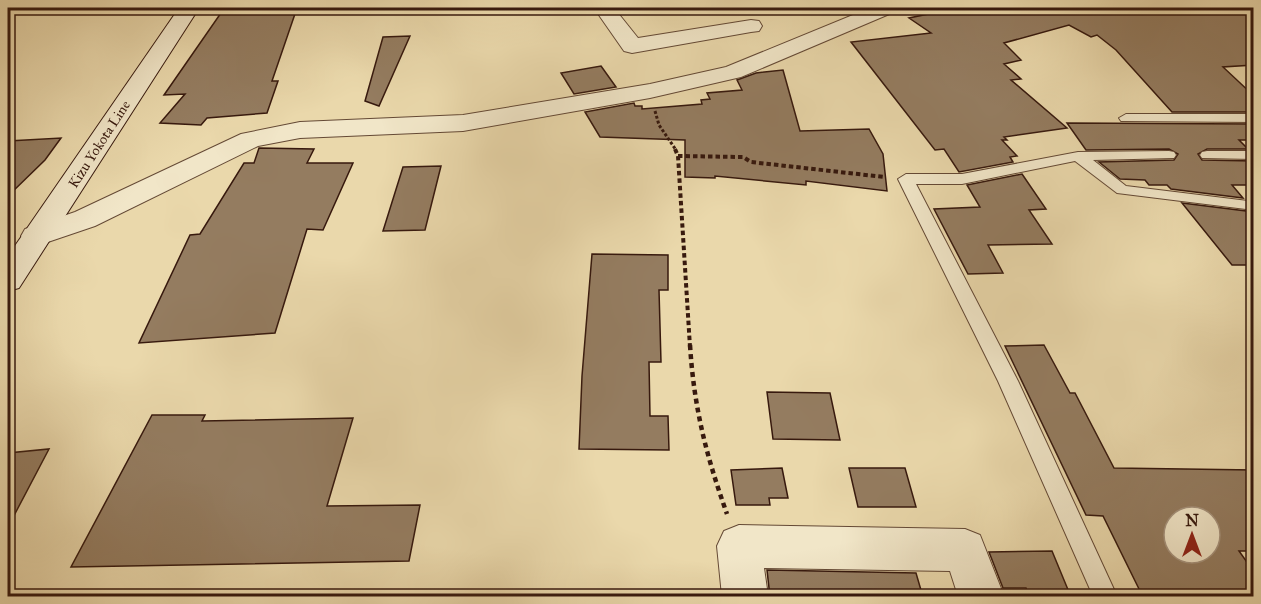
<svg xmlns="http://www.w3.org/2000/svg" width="1261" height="604" font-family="'IM FELL Great Primer',serif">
  <rect width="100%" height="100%" fill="#ead8ab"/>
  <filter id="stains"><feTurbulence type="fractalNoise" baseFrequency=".00333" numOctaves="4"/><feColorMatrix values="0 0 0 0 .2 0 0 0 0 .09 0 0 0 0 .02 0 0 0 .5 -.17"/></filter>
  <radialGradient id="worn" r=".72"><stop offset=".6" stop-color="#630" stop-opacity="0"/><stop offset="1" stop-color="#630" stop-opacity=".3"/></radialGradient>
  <path fill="#947c60" stroke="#37190e" stroke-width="1.5" fill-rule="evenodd" d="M297 8 272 81H278L267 113 207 118 201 125 160 123 185 94 164 95 223 10Z
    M958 8H1201L1254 11V65L1223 67 1254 96V112H1172L1116 50 1097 35 1091 37 1069 25 1004 43 1021 60 1004 64 1021 79 1011 80 1067 128 1004 137 1007 140H1002L1017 156 1010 157 1013 162 959 172 944 149 935 150 851 42 931 33 909 18Z
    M410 36 379 106 365 101 383 37Z
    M601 66 616 87 574 94 561 73Z
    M783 70 800 131 869 129 883 154 887 191 806 181V185L715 176V178L685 177V140L600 137 585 112 634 103 635 106H642V109L702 104 701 100 710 99 707 93 742 90 737 80 756 73Z
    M1067 123 1254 124V140H1239L1248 149H1207L1198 154 1202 160 1254 161V185H1232L1243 198 1171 189 1167 185H1149L1145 180 1120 179 1099 162 1174 160 1178 154 1169 149 1086 150Z
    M61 138 45 160 8 196V141Z
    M259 148 314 149 307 163H353L323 230 307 229 275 333 139 343 190 235 200 234 244 163H254Z
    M441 166 425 230 383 231 403 167Z
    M1022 174 1046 209 1029 210 1052 244 988 245 1003 273 968 274 934 209 980 207 967 185Z
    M1182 203 1254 212V265H1232Z
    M592 254 668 255V290H659L661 362H649L650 416H668L669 450 579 449 582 376Z
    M1044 345 1070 393H1075L1114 468 1254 470V551H1239L1254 572V597H1143L1103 516 1086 515 1005 346ZM1174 517H1210V553H1174Z
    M767 392 830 393 840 440 773 439Z
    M152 415H205L202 421 353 418 327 506 420 505 409 561 71 567Z
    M49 449 8 527V453Z
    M782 468 788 498H769L770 505H736L731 470Z
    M849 468H905L916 507H858Z
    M1052 551 1071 597H1029L1026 588H1003L989 552Z
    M767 570 916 573 923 597H770Z"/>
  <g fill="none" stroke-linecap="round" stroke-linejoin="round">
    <defs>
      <path id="service" d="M1126 114H1254V122L1121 121 1119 118Z
        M1169 151 1174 152 1176 155 1174 158 1093 160 1126 186 1248 201 1254 199V210L1117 193 1075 161 962 184H916L1018 381 1117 596H1093L998 381 898 179 906 174H962L1078 152Z
        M1207 151H1254V159L1202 158 1200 155 1202 152Z"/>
      <path id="minor" d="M594 8H614L638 38 751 20 759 21 762 26 759 31 751 32 632 53 624 51Z
        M739 525 965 529 980 535 1004 596H958L950 571 764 568 768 596H722L717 546 724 531Z"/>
      <path id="tertiary" d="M870 8H897L894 12 741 77 650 98 463 131 300 138 258 146 95 226 36 246 25 243 21 236 25 229 75 212 241 134 300 122 463 115 650 84 726 67Z"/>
      <path id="secondary" d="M179 8H199L19 288 8 291V256Z"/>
    </defs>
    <use href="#service" stroke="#644935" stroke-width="2"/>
    <use href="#minor" stroke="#644935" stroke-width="2"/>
    <use href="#tertiary" stroke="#644935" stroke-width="2"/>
    <use href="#secondary" stroke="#37190e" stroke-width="2"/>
    <path stroke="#37190e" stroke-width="3" stroke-dasharray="3 2" stroke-linecap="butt" d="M655 111 659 125 676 150"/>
    <path stroke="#37190e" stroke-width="4" stroke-dasharray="4.5 3" stroke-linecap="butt" d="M675 149 678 156 690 347
      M678 156 743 157 751 162 884 177"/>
    <path stroke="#37190e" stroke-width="4.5" stroke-dasharray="5 4" stroke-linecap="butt" d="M690 345C694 408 706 455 727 514"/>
    <use href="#service" fill="#f1e6c8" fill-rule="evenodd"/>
    <use href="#minor" fill="#f1e6c8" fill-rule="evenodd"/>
    <use href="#tertiary" fill="#f1e6c8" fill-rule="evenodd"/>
    <use href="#secondary" fill="#f1e6c8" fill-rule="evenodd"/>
  </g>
  <g text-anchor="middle" stroke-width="4.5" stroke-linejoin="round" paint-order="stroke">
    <g font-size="14" fill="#37190e" stroke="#f1e6c8">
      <text transform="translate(99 144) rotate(-57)" y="5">Kizu Yokota Line</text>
    </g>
  </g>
  <rect width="1261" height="604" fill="none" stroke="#ead8ab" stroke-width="30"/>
  <rect x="9" y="9" width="1243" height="586" fill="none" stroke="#37190e" stroke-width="3"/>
  <rect x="15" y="15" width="1231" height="574" fill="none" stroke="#37190e" stroke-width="1.5"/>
  <g transform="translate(1192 535)"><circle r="28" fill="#f1e6c8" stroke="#a7947e" stroke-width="1.5"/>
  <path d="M0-4.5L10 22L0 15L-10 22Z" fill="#8f2418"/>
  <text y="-9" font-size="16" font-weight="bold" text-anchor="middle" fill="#37190e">N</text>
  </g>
  <rect width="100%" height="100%" filter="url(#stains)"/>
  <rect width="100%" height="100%" fill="url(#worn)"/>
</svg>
